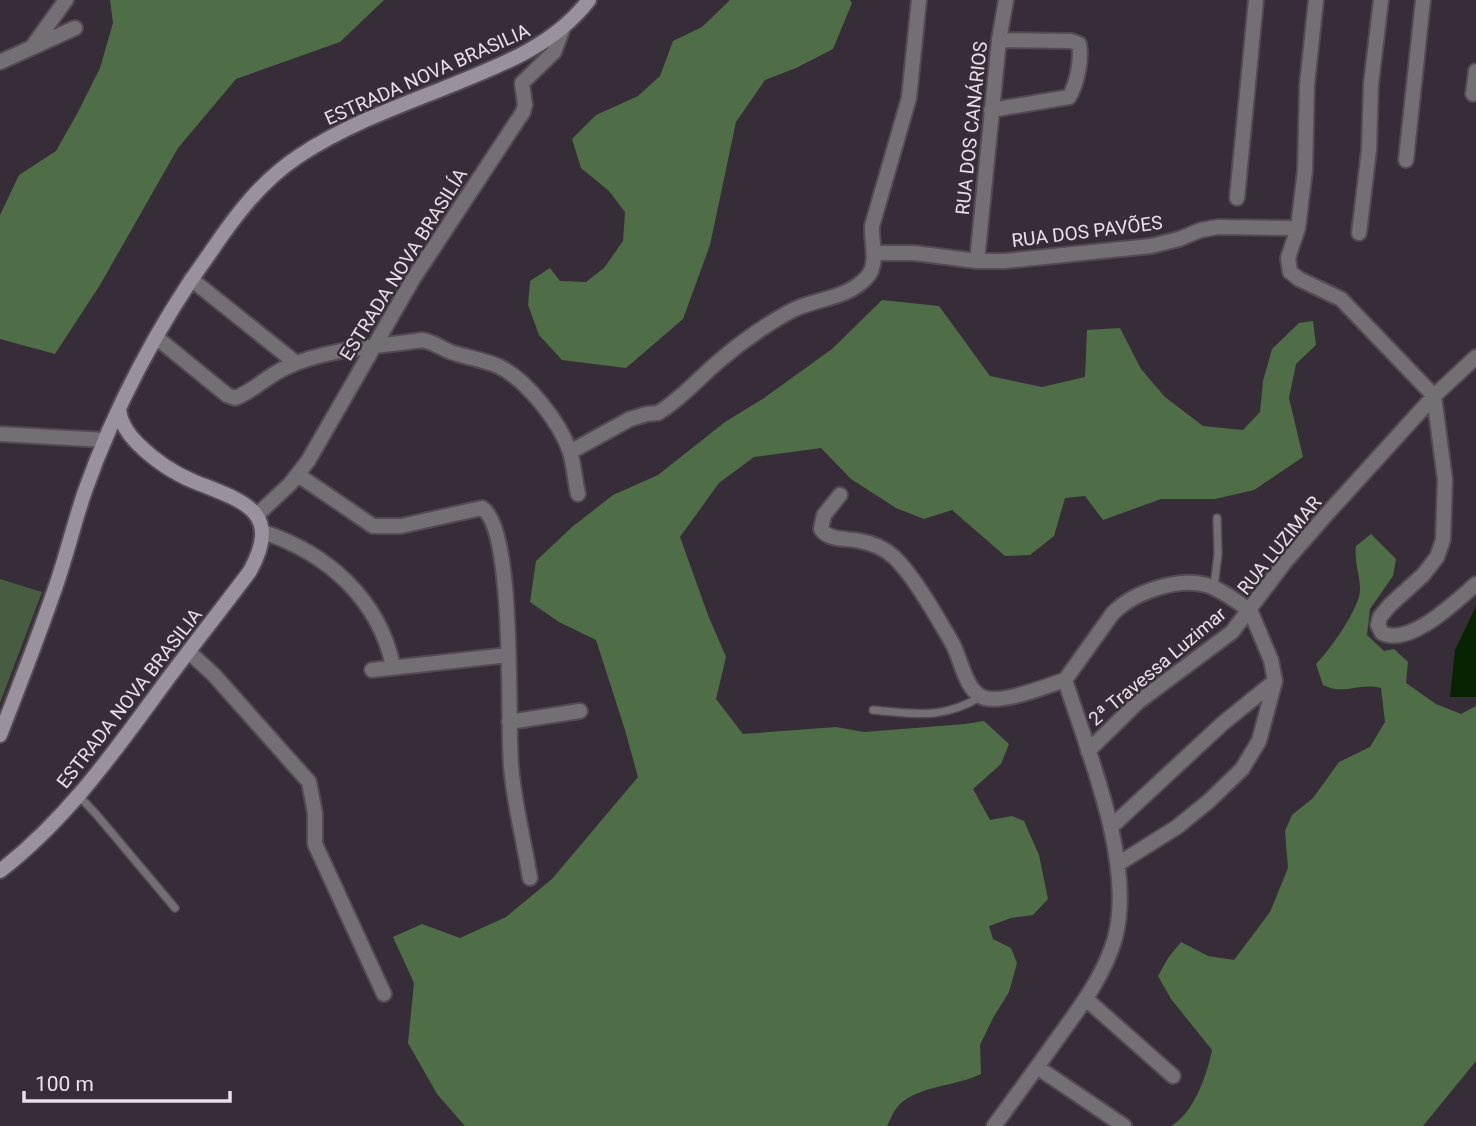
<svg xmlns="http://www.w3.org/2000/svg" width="1476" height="1126" font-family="Roboto,sans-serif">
  <rect width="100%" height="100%" fill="#372d38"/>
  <path fill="#475c41" d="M0 579 42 592 0 703Z"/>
  <path fill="#4f6d47" d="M110 0H384L340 42 236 79 178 148 100 285 55 354 0 339V215L19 175 56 151 78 112 100 68 113 23Z
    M730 0H850L852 3 833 49 796 68 765 80 736 122 710 245 683 319 626 368 562 360 539 335 528 305 530 281 550 268 560 281 586 282 604 268 623 241 625 212 609 191 581 168 572 139 596 115 638 96 660 76 673 41 702 27Z
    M882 300 939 306 990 376 1042 387 1085 377 1087 330 1120 328 1141 369 1165 397 1203 426 1243 430 1260 412 1263 381 1272 349 1299 323 1313 321 1316 345 1296 364 1289 398 1303 457 1254 490 1215 499H1161L1103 520 1085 496 1065 498 1054 536 1030 555 1005 556 952 510 924 519 896 508 851 479 821 448 754 457 719 483 680 537 708 615 726 657 716 699 743 734 836 727 864 732 965 724 984 721 1009 744 1001 764 973 789 990 820 1012 816 1024 821 1039 855 1048 899 1033 915 1011 918 989 926 993 939 1011 948 1017 963 1009 992 993 1018 980 1045 981 1074C957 1086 916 1086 898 1106 893 1112 890 1120 887 1126H465L437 1094 408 1043 414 983 393 937 422 924 460 938 506 917 552 879 638 777 625 730 596 640 559 622 530 602 536 561 572 527 613 495 658 475 725 422 764 398 832 349Z
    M1371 534 1396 559 1393 576 1370 609 1367 635 1384 651 1394 649 1408 662 1406 683 1436 704 1461 714 1476 706V1061L1423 1126H1171C1194 1113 1207 1075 1212 1050L1171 999 1158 976 1168 958 1181 942 1208 956 1234 960 1270 912 1288 868 1285 831 1292 815 1313 798 1339 762 1370 747 1385 722 1381 688C1357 682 1345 696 1323 685L1316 664C1329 651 1361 607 1360 589 1360 574 1354 562 1356 546Z"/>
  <path fill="#082301" d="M1476 606V697H1450L1455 650Z"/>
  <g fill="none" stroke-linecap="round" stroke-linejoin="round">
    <defs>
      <path id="lane" d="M1214 587 1218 554 1217 518
        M873 710C916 714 942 720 982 696
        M79 796 96 814 175 908"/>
      <path id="street" d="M32 47 66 0
        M0 62 75 28
        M1473 94 1476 71
        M991 110 1069 97C1077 84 1082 59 1079 44L1071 41 999 40
        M1406 160 1423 0
        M1237 198 1256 0
        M1298 228 1288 258 1290 272 1299 279 1341 299 1434 396 1445 480 1443 540 1437 557 1423 575 1390 605 1380 617 1378 625 1382 633C1410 647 1456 601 1476 584
        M1359 233 1369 150 1371 84 1381 0
        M874 253H914L977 261H1005L1151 246 1179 239 1201 230 1218 227 1298 228 1305 170 1307 85 1316 0
        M977 261 999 40 1006 0
        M191 279 296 363
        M157 338 227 395 235 398C254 391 268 375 287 367 329 348 377 347 422 340 435 342 444 351 457 354 471 358 484 360 498 366 526 379 560 422 570 452 574 465 575 481 578 494
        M0 434 105 440
        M570 452 630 419 647 414 658 413C681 399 699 378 719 361 741 342 764 326 789 312 813 298 847 300 867 277 879 264 871 242 872 226L909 98 919 0
        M298 475 373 526H401L482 508C516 529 507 722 511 766 514 803 524 841 530 878
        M840 495 824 515 821 529C829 541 847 538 860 541 872 543 885 549 894 557 914 576 937 617 951 641 961 657 964 688 982 697 1001 705 1046 686 1065 680
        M257 515 290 484 308 461 413 279 523 112 525 105 522 83 554 52 563 28
        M263 532C327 553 379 599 393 666
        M189 652 214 675 309 782 315 813V844L384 994
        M372 670 508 655
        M509 722 580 711
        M1088 751 1138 702 1232 632 1285 562 1326 515 1434 396 1476 357
        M1111 827 1222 724 1275 681
        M1118 864 1177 827 1209 801 1242 769 1259 741 1275 681 1271 660 1250 610
        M1086 999 1173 1076
        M1037 1067 1124 1126
        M994 1126C1016 1096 1038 1066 1060 1035 1081 1006 1105 974 1115 938 1135 864 1088 752 1065 680L1113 613C1135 591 1183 575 1212 587 1225 592 1238 603 1250 610"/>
      <path id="secondary" d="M0 735C18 689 36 643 52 597 65 562 73 526 85 491 114 409 159 323 210 253 235 216 261 181 299 156 343 127 393 108 442 89 496 67 552 48 589 0
        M0 871C62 823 107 762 153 699 184 656 218 614 250 571 283 511 243 501 195 482 173 473 154 460 137 443 128 434 121 424 119 410"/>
    </defs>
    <use href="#lane" stroke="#534a54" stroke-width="10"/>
    <use href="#street" stroke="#534a54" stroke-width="18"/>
    <use href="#secondary" stroke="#534a54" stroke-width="18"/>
    <use href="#lane" stroke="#746f75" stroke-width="7"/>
    <use href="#street" stroke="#746f75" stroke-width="14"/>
    <use href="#secondary" stroke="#99919b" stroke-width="14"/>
  </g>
  <g text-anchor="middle" stroke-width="5" stroke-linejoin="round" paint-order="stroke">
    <g font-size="19" fill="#e7e0e8" stroke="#372d38">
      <text transform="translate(427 74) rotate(-24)" y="7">ESTRADA NOVA BRASILIA</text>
      <text transform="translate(971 128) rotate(-84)" y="7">RUA DOS CANÁRIOS</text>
      <text transform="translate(1087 231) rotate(-7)" y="7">RUA DOS PAVÕES</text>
      <text transform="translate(403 264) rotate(-58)" y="7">ESTRADA NOVA BRASILÍA</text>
      <text transform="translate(1279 545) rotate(-51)" y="7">RUA LUZIMAR</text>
      <text transform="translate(1157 666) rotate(-40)" y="7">2ª Travessa Luzimar</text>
      <text transform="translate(129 698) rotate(-52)" y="7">ESTRADA NOVA BRASILIA</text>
    </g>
  </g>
  <path d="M24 1091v10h206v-10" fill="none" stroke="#e7e0e8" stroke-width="3.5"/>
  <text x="35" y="1091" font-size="21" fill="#e7e0e8" stroke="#372d38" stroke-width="5" paint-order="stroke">100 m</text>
</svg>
